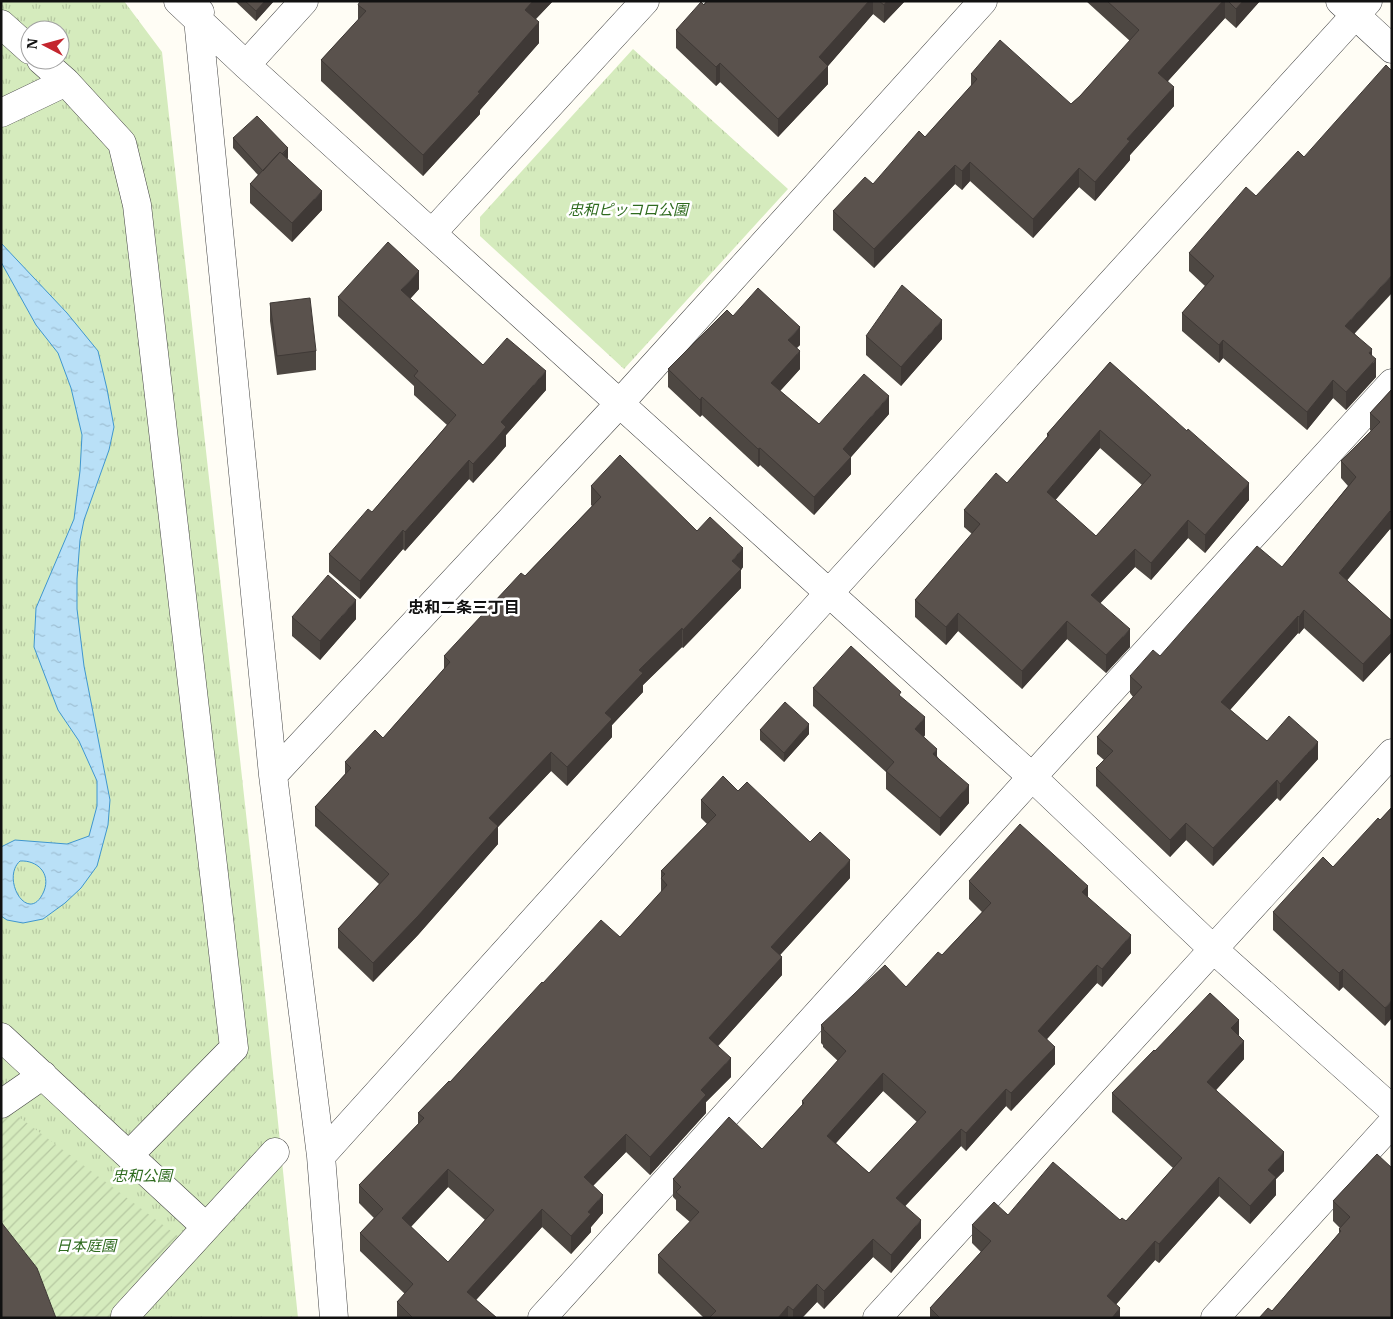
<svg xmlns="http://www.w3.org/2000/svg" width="1393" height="1319" font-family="'IBM Plex Serif','Noto Sans JP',serif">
  <defs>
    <pattern id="park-tufts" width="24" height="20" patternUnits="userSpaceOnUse" patternTransform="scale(1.25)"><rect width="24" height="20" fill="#d5ebbd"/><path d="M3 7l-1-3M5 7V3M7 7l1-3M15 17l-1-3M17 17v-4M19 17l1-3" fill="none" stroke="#b6c8a1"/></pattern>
    <pattern id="garden-furrows" width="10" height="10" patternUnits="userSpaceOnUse" patternTransform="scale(1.25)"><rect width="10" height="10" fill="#d5ebbd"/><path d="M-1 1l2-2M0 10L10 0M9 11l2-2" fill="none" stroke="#b6c8a1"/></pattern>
    <pattern id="water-ripples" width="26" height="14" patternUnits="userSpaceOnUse" patternTransform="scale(1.25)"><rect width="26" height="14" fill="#b9e0f7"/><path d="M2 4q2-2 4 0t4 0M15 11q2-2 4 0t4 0" fill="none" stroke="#9ebfd3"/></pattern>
  </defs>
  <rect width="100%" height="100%" fill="#fffdf5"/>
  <path fill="url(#park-tufts)" fill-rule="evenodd" d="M1 1H124L162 52 253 877 298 1318H1ZM30 30H60V60H30Z
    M633 49 788 189 624 369 480 236V217Z"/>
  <path fill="url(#garden-furrows)" d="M11 1111 179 1237 111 1316V1318H57L32 1279 1 1245V1119Z"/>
  <path fill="url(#water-ripples)" stroke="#3f96cf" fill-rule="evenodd" d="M1 243 67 313 98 351 107 389 114 427 109 450 84 520 80 540 77 579V609L84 666 110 800 108 825 97 866 81 888 65 903 43 919 23 923 7 920 1 916V847L15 840 67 844 89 836 97 806V781L79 741 58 710 34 647 36 608 74 519 80 471 82 435 71 388 58 353 36 325 1 262ZM20 861C37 860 51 873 44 891 29 927 0 879 20 861Z"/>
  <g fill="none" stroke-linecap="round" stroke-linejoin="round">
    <defs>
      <path id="street" d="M178 1 246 65 1032 777 1212 948 1392 1109
        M1340 1 1392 49
        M200 12 198 19 273 775 321 1156 334 1318
        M1 24 30 50
        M41 60 66 82
        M246 65 304 1
        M1 113 66 82 122 143 137 205 234 1048 129 1155
        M432 233 645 1
        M273 775 619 404 983 1
        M1 1037 206 1227
        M1 1104 43 1075
        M321 1156 829 593 1368 1
        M125 1318V1316L275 1152
        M542 1318 1032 777 1392 383
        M877 1318 1392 753
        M1215 1318 1392 1123"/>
    </defs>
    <use href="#street" stroke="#444" stroke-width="29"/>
    <use href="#street" stroke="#fff" stroke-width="28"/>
  </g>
  <path fill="#4d4742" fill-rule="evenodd" d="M235 1H274L256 21Z
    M553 1 536 19 539 43 480 110V114L423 176 321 81V60L358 20V5Z
    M707 1H905L884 23 873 14 828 66V84L778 137 720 82 716 86 676 48V30Z
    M1086 1H1260L1236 28 1225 18 1168 81 1174 106 1130 155V160L1095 201 1079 187 1033 238 970 181 962 190 955 184 874 268 833 230V211L873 184 925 137 971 86V74L1071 104 1080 96 1130 41Z
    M233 138 288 158 287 159 322 210 292 242 250 203V184L258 175 233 148Z
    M1304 157 1355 334 1372 356 1376 377 1346 410 1333 398 1307 430 1223 358 1219 363 1182 331V313L1205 286 1189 271V253Z
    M419 289 410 299 483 365 546 390 506 435V446L495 459 473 483 469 479 405 551 403 549 360 599 329 572V554L372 512 447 425 414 395V386L338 316V297Z
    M270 303 316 351V370L277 375 270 321Z
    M733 316 800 345 796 348 800 369 780 391 819 424 889 414 851 457V474L814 515 760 465 758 467 702 415 700 417 668 387V369Z
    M866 336 942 339 901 386 866 355Z
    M1110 362 1249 500 1205 553 1188 538 1151 580 1135 567 1100 603 1130 647 1106 673 1067 639 1022 689 958 631 946 645 915 617V600L972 534 964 527V510L1007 483 1047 437V434ZM1100 448 1142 485 1096 536 1055 500Z
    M1392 389V531L1390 529 1347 580 1392 621V651L1363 682 1304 628 1299 634 1298 633 1230 710 1267 741 1318 759 1280 801 1277 798 1213 866 1186 840 1170 857 1096 786V768L1104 760 1097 754V737L1133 697 1130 693V676L1160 656 1282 567 1348 486 1341 478V461L1371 431 1370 430V413Z
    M591 486 697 531 743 567 741 570V588L683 648 682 647 643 685V692L612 725V737L567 786 551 771 498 827V844L418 935 373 982 338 948V929L379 884 315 826V807L345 774V762L383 738 444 669V656L525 576 592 506 591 505Z
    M292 617 356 619 320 660 292 636Z
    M813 688 901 697 925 735 924 737 969 803 940 836 886 789V772L813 706Z
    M760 730 809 734 784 762 760 740Z
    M738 791 810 842 850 878 780 955 782 975 718 1046 731 1077 706 1102V1113L650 1175 626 1152 593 1186 603 1213 591 1227V1232L571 1254 542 1227 476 1300 497 1318H397V1302L405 1294 360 1251V1233L374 1218 359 1203V1185L418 1124V1113L450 1082 543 983 620 937 661 892V871L707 824 701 818V800ZM448 1187 485 1220 448 1262 411 1227Z
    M1392 807 1385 1026 1343 987 1339 991 1273 930V912L1333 867 1380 820Z
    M969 881 1088 898 1131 953 1102 987 1097 983 1047 1039 1055 1064 1011 1111 1006 1106 966 1151 961 1146 905 1206 921 1238 891 1273 873 1257 824 1309 817 1302 802 1318H704L658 1273V1255L690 1222 676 1210V1200L673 1197V1179L762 1149 802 1105V1101L838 1061 823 1047V1045L821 1043V1025L906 987 942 955 982 912 969 899ZM883 1091 917 1122 869 1173 836 1143Z
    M1239 1036 1244 1059 1216 1090 1284 1171 1276 1179V1195L1250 1224 1219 1196 1159 1263 1155 1260 1116 1304 1120 1318H930V1308L981 1252 972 1243V1225L1008 1215 1120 1220 1126 1221 1173 1168 1112 1112V1093L1155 1051Z
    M1377 1154 1392 1318 1272 1311 1339 1233V1229L1340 1228 1333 1221V1201Z"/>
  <path fill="#3f3936" d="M265 1H274L256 21V11Z
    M533 1H553L525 30V10Z
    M869 1H873V14L828 66V84L778 137V119L819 57Z
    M887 1H905L884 23V5Z
    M1223 1H1225V18L1158 92V73Z
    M1243 1H1260L1236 28V9Z
    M539 22V43L480 110V114L423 176V155Z
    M720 63V82L716 86V67Z
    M1174 87V106L1130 155V160L1095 201V182L1127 139Z
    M288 148V158L265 182V173Z
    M970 162V181L962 190V171Z
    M955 165V184L874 268V249Z
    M1079 168V187L1033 238V219Z
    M322 191V210L292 242V223Z
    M419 271V289L401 309V290Z
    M1392 275V293L1345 344V326Z
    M942 320V339L901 386V367Z
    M800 327V345L788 357V340Z
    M1223 340V358L1219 363V345Z
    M1372 349V364L1376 359V377L1346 410V392L1369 353Z
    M800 351V369L771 401V383Z
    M546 371V390L506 435V446L473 483V464L501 422Z
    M1333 380V398L1307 430V412Z
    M889 396V414L851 457V474L814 515V497L843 449Z
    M702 397V415L700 417V400Z
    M1100 430V448L1047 510V492Z
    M760 448V465L758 467V449Z
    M469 460V479L405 551V532Z
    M1249 483V500L1205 553V535Z
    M1390 511V529L1339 590V573Z
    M1188 520V538L1151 580V563Z
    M403 530V549L360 599V581Z
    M743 548V567L741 570V588L683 648V630L732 561Z
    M1135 549V567L1091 613V595Z
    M356 600V619L320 660V641Z
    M1304 610V628L1299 634V617Z
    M958 613V631L946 645V627Z
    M1298 616V633L1221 720V702Z
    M1067 621V639L1022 689V671Z
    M682 628V647L643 685V692L612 725V737L567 786V767L605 713 639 670Z
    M1130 629V647L1106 673V655Z
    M1392 633V651L1363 682V664Z
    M925 717V735L915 747V729Z
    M809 724V734L784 762V753Z
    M1318 742V759L1280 801V784Z
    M937 749V766L933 754Z
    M551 752V771L498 827V844L418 935 373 982V963L489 818Z
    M1277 780V798L1213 866V848Z
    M969 785V803L940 836V818Z
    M1186 823V840L1170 857V840Z
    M850 860V878L771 965V947Z
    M1088 886V904L1082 892Z
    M1131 935V953L1102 987V969Z
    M782 957V975L709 1056V1038Z
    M1097 965V983L1038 1049V1031Z
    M1343 969V987L1339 991V973Z
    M1392 1000V1018L1385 1026V1008Z
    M1239 1020V1039L1231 1028Z
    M1244 1041V1059L1207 1100V1082Z
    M1055 1047V1064L1011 1111V1093Z
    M731 1058V1077L706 1102V1113L650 1175V1157L701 1090Z
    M883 1073V1091L827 1153V1136Z
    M1006 1089V1106L966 1151V1133Z
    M961 1129V1146L896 1216V1198Z
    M626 1134V1152L584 1195V1177Z
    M1284 1152V1171L1276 1179V1195L1250 1224V1206L1268 1170Z
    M448 1169V1187L402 1236V1218Z
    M1219 1177V1196L1159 1263V1244Z
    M603 1195V1213L591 1227V1232L571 1254V1236L588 1212Z
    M542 1209V1227L467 1310V1292Z
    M921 1220V1238L891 1273V1255Z
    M873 1239V1257L824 1309V1291Z
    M1155 1241V1260L1107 1315V1296Z
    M817 1284V1302L802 1318H793V1310Z
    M788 1306V1318H778Z
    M1120 1308V1318H1112Z"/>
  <path fill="#5a524d" stroke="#3f3936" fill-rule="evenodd" d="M245 1H265L256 11Z
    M360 1H533L525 10 539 22 478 92 480 93 423 155 321 60 366 11 358 5Z
    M707 1H869L819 57 828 66 778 119 720 63 716 67 676 30 701 2 704 5Z
    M879 1H887L884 5Z
    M1107 1H1223L1158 73 1174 87 1127 139 1130 141 1095 182 1079 168 1033 219 970 162 962 171 955 165 874 249 833 211 865 177 873 184 919 131 925 137 977 79 971 74 1000 40 1071 104 1080 96 1139 30Z
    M1228 1H1243L1236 9Z
    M1386 65 1392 71V275L1345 326 1372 349 1369 353 1376 359 1346 392 1333 380 1307 412 1223 340 1219 345 1182 313 1214 276 1189 253 1246 187 1256 196 1298 151 1304 157Z
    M257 116 288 148 282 154 280 152 263 171 233 138Z
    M280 152 322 191 292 223 250 184Z
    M388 242 419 271 401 290 483 365 507 338 546 371 501 422 506 427 495 440 473 464 469 460 405 532 403 530 360 581 329 554 368 509 372 512 456 415 414 376 418 371 338 297Z
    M902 285 942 320 901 367 866 336Z
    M758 288 800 327 788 340 800 351 771 383 819 424 864 374 889 396 843 449 851 457 814 497 760 448 758 449 702 397 700 400 668 369 727 310 733 316Z
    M310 298 316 351 277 356 270 303Z
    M1110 362 1187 431 1188 429 1249 483 1205 535 1188 520 1151 563 1135 549 1091 595 1130 629 1106 655 1067 621 1022 671 958 613 946 627 915 600 980 524 964 510 996 473 1007 483 1049 435 1047 434ZM1100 430 1151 475 1096 536 1047 492Z
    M1392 389V513L1390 511 1339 573 1392 621V633L1363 664 1304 610 1299 617 1298 616 1221 702 1267 741 1289 716 1318 742 1280 784 1277 780 1213 848 1186 823 1170 840 1096 768 1113 751 1097 737 1142 687 1130 676 1153 650 1160 656 1257 546 1282 567 1356 477 1341 461 1380 422 1370 413Z
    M620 455 697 531 710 517 743 548 732 561 741 569 683 630 682 628 639 670 643 673 605 713 612 719 567 767 551 752 489 818 498 826 418 916 373 963 338 929 389 874 315 807 351 768 345 762 375 730 383 738 450 662 444 656 521 573 525 576 601 497 591 486Z
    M328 575 356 600 320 641 292 617Z
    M851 646 901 692 899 695 925 717 915 729 937 749 933 754 969 785 940 818 886 771 894 762 813 688Z
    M785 702 809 724 784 753 760 730Z
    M723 776 738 791 747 782 810 842 820 832 850 860 771 947 782 957 709 1038 731 1058 701 1090 706 1095 650 1157 626 1134 584 1177 603 1195 588 1212 591 1214 571 1236 542 1209 467 1292 497 1318H413L397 1302 413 1284 360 1233 383 1209 359 1185 424 1118 418 1113 449 1081 450 1082 542 982 543 983 601 920 620 937 667 885 661 878 665 874 661 871 716 815 701 800ZM448 1169 494 1210 448 1262 402 1218Z
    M1392 807V1000L1385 1008 1343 969 1339 973 1273 912 1323 857 1333 867 1378 818 1380 820Z
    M1020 824 1088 886 1082 892 1131 935 1102 969 1097 965 1038 1031 1055 1047 1011 1093 1006 1089 966 1133 961 1129 896 1198 921 1220 891 1255 873 1239 824 1291 817 1284 793 1310 788 1306 778 1318H709L716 1311 658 1255 699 1212 676 1192 681 1187 673 1179 729 1117 762 1149 804 1103 802 1101 846 1051 823 1029 824 1028 821 1025 885 965 906 987 938 952 942 955 991 903 969 881ZM883 1073 926 1112 869 1173 827 1136Z
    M1210 993 1239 1020 1231 1028 1244 1041 1207 1082 1284 1152 1268 1170 1276 1177 1250 1206 1219 1177 1159 1244 1155 1241 1107 1296 1120 1308 1112 1318H940L930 1308 991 1241 972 1225 994 1202 1008 1215 1053 1162 1120 1220 1122 1218 1126 1221 1182 1158 1112 1093 1154 1050 1155 1051Z
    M1377 1154 1392 1168V1318H1259L1268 1308 1272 1311 1341 1231 1339 1229 1350 1217 1333 1201Z
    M1 1222 37 1268 56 1318H1Z"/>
  <g text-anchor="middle" stroke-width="5" stroke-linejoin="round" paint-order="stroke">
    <g font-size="15" font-style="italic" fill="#2f6b1f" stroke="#fff">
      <text x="628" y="215">忠和ピッコロ公園</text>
      <text x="142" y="1181">忠和公園</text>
      <text x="86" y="1251">日本庭園</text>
    </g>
    <g font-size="16" font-weight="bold" fill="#111" stroke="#fff">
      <text x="464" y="613">忠和二条三丁目</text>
    </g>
  </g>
  <rect width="1393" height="1319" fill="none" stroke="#111111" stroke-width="5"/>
  <g transform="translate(45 45) rotate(276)"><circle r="24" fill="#ffffff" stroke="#a0a0a0"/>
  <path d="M0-4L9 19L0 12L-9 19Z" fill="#c4262e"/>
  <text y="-8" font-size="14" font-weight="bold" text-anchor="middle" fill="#111111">N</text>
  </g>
</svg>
